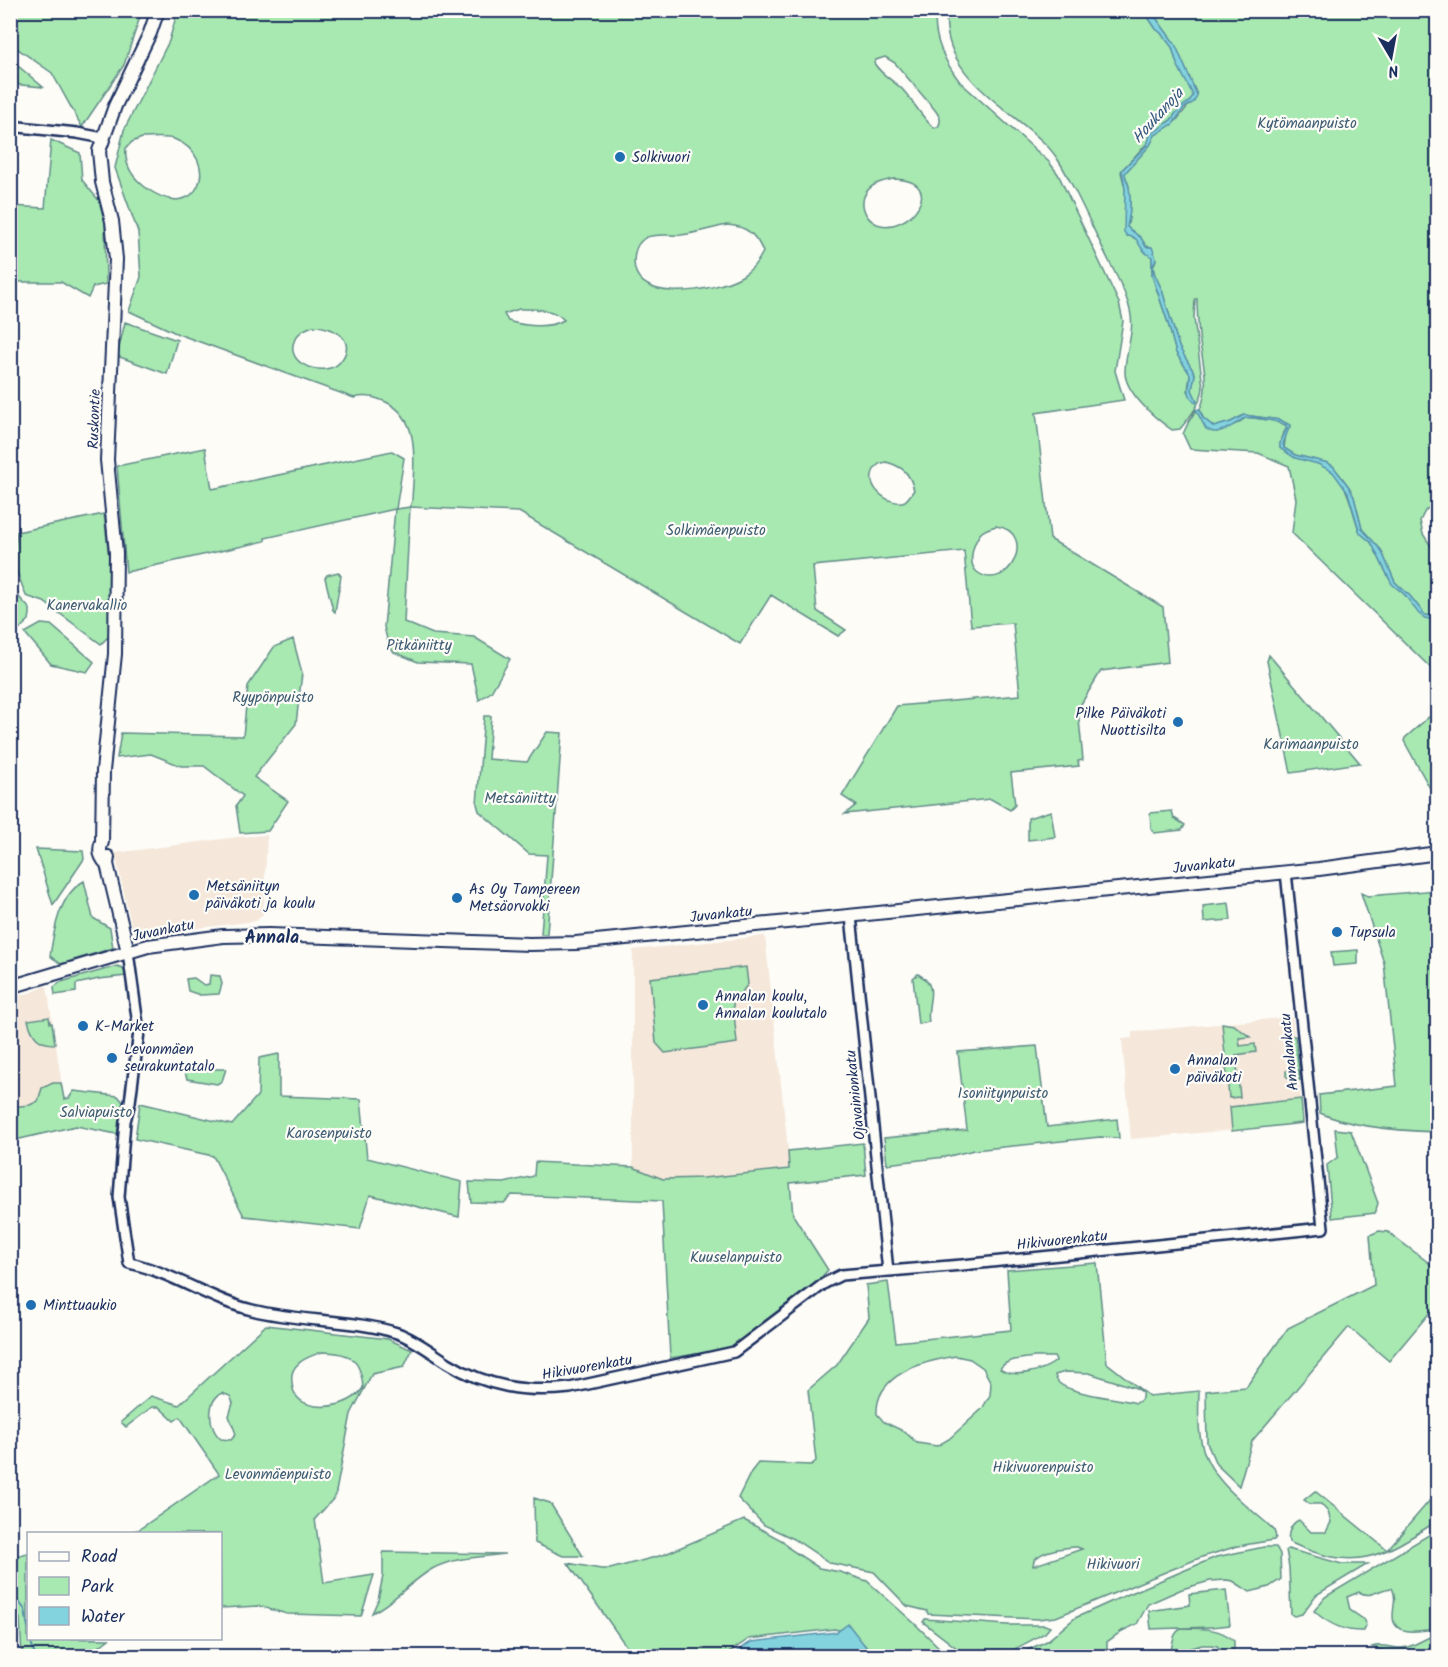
<svg xmlns="http://www.w3.org/2000/svg" width="1448" height="1667" font-family="Kalam,sans-serif">
  <rect width="100%" height="100%" fill="#fdfcf7"/>
  <filter id="ink" filterUnits="userSpaceOnUse"><feTurbulence type="fractalNoise" baseFrequency=".0167" numOctaves="2"/><feDisplacementMap in="SourceGraphic" scale="12" xChannelSelector="R" yChannelSelector="G"/><feConvolveMatrix kernelMatrix="1 2 1 2 8 2 1 2 1" color-interpolation-filters="sRGB"/></filter>
  <g filter="url(#ink)">
    <path fill="#f5e7d9" d="M267 835 263 915 256 921 140 935 133 932 115 853 238 837Z
      M765 936 790 1168 703 1178 663 1179 633 1167V950Z
      M45 986 47 987 64 1099 11 1109V998L33 992Z
      M1292 1017 1301 1099 1230 1107 1232 1130 1131 1139 1122 1039 1132 1038V1032Z"/>
    <path fill="#a8e8b1" stroke="#628c88" stroke-width="1.5" fill-rule="evenodd" d="M11 10 142 11 124 65 82 127 52 73 11 44Z
      M178 10 936 11C932 37 944 61 960 82L1049 162 1058 174 1119 303 1123 321 1115 371 1124 400 1036 413 1050 539 1163 607 1168 662 1101 671 1078 709 1083 760 1078 761 1079 766 1011 773 1015 805 1010 810 991 799 845 814 856 805 842 796 897 706 1020 695 1013 623 971 626 964 551 813 566 817 611 846 630 838 636 771 595 740 644 519 512 410 507 404 622 433 634 474 637 510 659 491 692 479 700 471 664 418 662 394 652 389 647 384 627 395 509 265 538V541L126 572 117 466 205 448 212 489 392 451 404 458 396 509 410 507 412 501C413 468 423 419 386 402 375 397 366 395 354 398L178 334 129 311 141 277 138 232 115 168 124 130 169 41ZM885 57 895 63 935 110C940 117 942 120 938 127L934 128C921 117 914 102 903 90 894 81 881 75 874 63L876 60ZM142 138C152 138 165 136 174 139 223 158 199 228 145 187 132 177 124 165 126 148L132 142ZM893 179C950 180 909 236 877 224 864 218 858 202 868 190 874 183 884 181 893 179ZM727 225C746 226 756 234 763 252 758 262 752 270 742 276 715 292 624 308 635 253 636 247 639 242 645 238 655 233 670 236 681 235 697 233 712 228 727 225ZM519 309C533 309 554 308 564 320 548 329 524 326 508 321L504 314ZM313 326C334 326 358 340 340 362 327 378 282 366 295 339 300 331 305 329 313 326ZM886 462C902 466 910 473 914 490 911 494 909 498 905 501 890 508 857 483 879 464ZM996 526C1039 532 1008 595 977 572 967 564 973 544 980 534 984 529 990 528 996 526Z
      M983 10 1144 11 1156 29 1161 33 1172 47 1177 64 1192 91 1193 97 1188 103 1179 109 1171 120 1166 123 1122 170 1121 172 1125 188 1127 236C1138 236 1145 249 1152 257V276L1168 323 1176 353 1190 374 1188 391 1196 399 1192 390 1195 374 1180 350 1162 290 1155 275 1153 267 1156 260 1151 247 1146 246 1141 238 1127 227C1131 215 1130 199 1129 187 1128 181 1125 178 1125 173L1150 145 1155 135 1176 121 1197 95 1175 44 1151 11H1437L1438 499 1425 511 1420 521 1423 534 1437 555V617L1425 615 1410 596 1395 582 1381 550 1362 529 1354 497 1349 487 1333 466 1328 463 1295 455 1284 448 1286 433 1290 427 1288 424 1280 420 1244 415 1231 422 1214 427 1203 418 1200 409C1211 385 1202 362 1199 336 1198 324 1197 311 1197 299H1195L1194 318 1203 387C1202 402 1190 417 1180 429L1172 430C1156 419 1124 392 1125 371 1126 343 1138 330 1127 300 1123 287 1116 275 1110 263 1097 237 1085 210 1072 185 1064 169 1055 152 1041 140 1002 103 940 73 947 11L972 12Z
      M11 60 43 87 11 84Z
      M51 140 80 153 82 180 101 203 105 222 106 284 93 287 88 298 61 282H15L11 289V206L45 208Z
      M125 322 177 340 167 374 117 356Z
      M1196 410 1206 428 1217 432 1238 423 1247 417 1275 421 1287 427 1281 438 1280 448C1297 462 1322 460 1334 473 1349 488 1351 507 1358 527 1360 535 1368 537 1372 544 1379 555 1386 576 1393 584 1396 588 1400 590 1403 593 1419 607 1414 615 1437 621V674L1292 533 1296 499 1289 466 1258 453 1190 449 1183 434 1189 421Z
      M104 514 111 575 109 636 101 644 44 602 26 596 13 561 17 532Z
      M11 572 19 597 30 609V614L29 620 11 637Z
      M338 572 341 576 335 612 333 610 325 578 327 575Z
      M41 624 51 625 94 662 87 672 51 664 25 633Z
      M293 639 302 673 296 724 254 777 288 801 268 831 240 833 236 806 243 796 204 766H181L151 754 117 758 121 733 243 736 248 686 274 647Z
      M1269 655 1360 763 1291 773 1267 661Z
      M1437 710V801L1404 741 1405 738Z
      M484 716H491L488 759 527 762 547 732 562 733 547 934H541L547 855 529 854 479 811 477 804Z
      M1051 811 1055 837 1028 840V818Z
      M1172 811 1174 818 1185 825 1182 830 1154 833 1151 828 1150 813Z
      M36 849 83 851 84 859 53 905Z
      M84 881 93 918 110 928 113 948 61 964 50 956C54 930 59 895 84 881Z
      M1437 890V922L1431 946 1438 1006 1437 1132C1403 1131 1351 1127 1320 1113L1319 1095 1397 1086 1384 963 1361 893 1368 896Z
      M1229 903 1231 920 1204 922 1203 906Z
      M1358 950V964L1333 966 1331 952Z
      M117 966 123 968 126 976 99 979 76 984V992L55 995 54 987 61 982Z
      M746 967 748 984 733 1004 737 1043 665 1053 656 1043 650 978Z
      M918 974C941 987 925 1002 929 1022L918 1024 913 978Z
      M210 975 220 976 222 984 219 994 200 995 188 991 186 979 194 978 204 985 209 984Z
      M49 1017 50 1023H52L55 1044C38 1044 32 1036 28 1020Z
      M1222 1023 1234 1025 1250 1037 1239 1038 1240 1046 1255 1044 1256 1052 1236 1055 1240 1097 1229 1098Z
      M1291 1036H1295L1300 1080 1292 1081 1286 1076V1071L1291 1070 1288 1037Z
      M1037 1046 1047 1127 1117 1119 1119 1138 1100 1137 974 1150 945 1157 887 1164 884 1138 967 1130 958 1052Z
      M279 1054V1096L361 1099 367 1158 462 1182 459 1217 370 1195 360 1229 244 1216 213 1156 135 1139 140 1103 232 1125 258 1095 259 1058Z
      M184 1069H226L222 1081 217 1084 187 1079Z
      M53 1083H61L64 1099 69 1098 74 1091 118 1096 123 1102 117 1134 76 1126 11 1141V1107L30 1105 38 1101 42 1088Z
      M1301 1099 1303 1123 1232 1131 1230 1107Z
      M1335 1129 1351 1131 1378 1203 1375 1213 1332 1218 1327 1165 1338 1157Z
      M863 1143 866 1175 790 1183 793 1215 828 1270 818 1281 740 1345 730 1349 670 1358 662 1201 512 1195 504 1203 471 1202 469 1182 504 1183 534 1176 535 1162 633 1167 663 1179 703 1178 789 1169 788 1151Z
      M1379 1231 1388 1232 1437 1269V1304L1389 1361 1349 1327 1252 1441 1239 1486 1216 1464 1207 1443 1206 1391 1246 1387 1288 1328 1374 1285 1370 1235Z
      M1097 1263 1107 1363 1149 1396 1199 1391C1197 1441 1200 1465 1239 1499 1250 1510 1263 1519 1274 1530L1276 1537 1274 1540 1238 1546 1202 1557 1056 1617 1038 1619 928 1614 927 1611 907 1606 874 1572 830 1563 794 1539 764 1525 738 1498 751 1472 758 1463 811 1465 816 1461 808 1390 837 1365 869 1318 866 1285 888 1282 896 1342 1011 1330 1007 1270ZM956 1356 970 1359 983 1368 991 1383 990 1395 982 1409 949 1439 937 1446 917 1443 905 1432 884 1422 877 1414C875 1373 925 1361 956 1356ZM1034 1357H1054L1056 1361C1044 1371 1014 1379 1000 1369 1005 1359 1023 1359 1034 1357ZM1065 1372 1089 1373 1136 1388 1142 1392C1143 1399 1141 1401 1136 1403 1118 1398 1071 1394 1059 1383 1056 1380 1056 1379 1055 1375ZM1077 1547 1082 1549 1033 1566 1034 1560C1044 1549 1063 1548 1077 1547Z
      M266 1325 388 1339 412 1350 404 1367 372 1374 351 1414 335 1497 315 1519 324 1583 374 1575 361 1616 287 1614 259 1606 221 1608 220 1534 120 1533 138 1530 219 1474 180 1417 174 1421 159 1407H152L126 1427 121 1422 151 1396 179 1405ZM322 1352C351 1352 361 1360 363 1388 358 1396 349 1401 340 1404 321 1409 293 1408 292 1382 291 1376 292 1370 297 1365 303 1358 314 1355 322 1352ZM222 1393 230 1396 233 1403 229 1416 236 1434 231 1440 221 1439C208 1429 206 1401 222 1393Z
      M1315 1491 1387 1550 1437 1492V1521C1380 1558 1356 1573 1289 1542 1287 1534 1291 1523 1299 1520L1311 1532H1326L1331 1522 1328 1512 1321 1504H1310L1304 1500Z
      M534 1498 550 1503 583 1556H563L535 1543Z
      M744 1520 783 1541 790 1549 819 1568 840 1572 867 1581 914 1623 948 1656H878C864 1645 852 1632 834 1629L749 1639 725 1655 717 1656H633L568 1563 601 1569H610L663 1555Z
      M1437 1530V1629C1423 1630 1393 1638 1393 1616 1393 1606 1397 1598 1392 1588 1377 1589 1372 1599 1359 1592L1347 1597 1350 1610 1363 1619 1366 1625 1364 1631C1346 1632 1328 1624 1314 1611L1325 1597Z
      M1264 1547H1276L1280 1554 1281 1579 1269 1587 1250 1592 1233 1581 1227 1580 1210 1581 1182 1589 1148 1604 1137 1624 1122 1631 1107 1642V1656H1014L1047 1641 1075 1618 1117 1599 1216 1557Z
      M1288 1549 1342 1564H1368L1316 1595 1302 1614 1294 1616 1291 1614 1289 1567 1286 1550Z
      M383 1552 505 1554C482 1557 454 1557 432 1569 410 1582 394 1602 372 1613L378 1600 383 1576Z
      M28 1553V1638L109 1639 87 1656H22L20 1619 11 1600V1557Z
      M1226 1590 1230 1625C1204 1629 1178 1627 1151 1629L1149 1611 1190 1605 1189 1594Z
      M925 1619 1007 1625H1045L1050 1627 1045 1633 1002 1656H967L923 1622Z
      M1184 1628C1201 1628 1222 1628 1234 1641V1649L1227 1656 1217 1646 1212 1645H1202L1191 1648 1189 1656H1170C1173 1646 1171 1631 1184 1628Z
      M1437 1635V1656H1402L1372 1647C1382 1643 1390 1648 1401 1648 1414 1648 1424 1637 1437 1635Z"/>
    <path fill="#83d3de" stroke="#5991ab" stroke-width="1.5" d="M1144 11H1151L1175 44 1197 95 1194 102 1184 108 1173 124 1155 135 1150 145 1125 173C1125 179 1128 181 1129 187 1131 199 1130 215 1127 227L1141 238 1146 247H1152L1156 258 1153 266 1154 273 1162 290 1179 347 1195 374 1192 390 1197 401 1196 403C1184 392 1191 387 1190 374L1176 353 1168 323 1152 275V257C1150 255 1146 254 1144 251 1137 244 1139 236 1127 236L1124 232 1125 188 1122 170 1147 145 1150 135 1171 120 1179 109 1190 101 1193 95 1177 64 1172 47 1161 33 1156 29Z
      M1199 409 1203 418 1214 427 1231 422 1244 415 1280 420 1290 425 1283 444 1284 448 1295 455 1328 463 1333 466 1349 487 1354 497 1362 529 1381 550 1395 582 1410 596 1425 615 1437 617V621L1425 618 1419 614 1404 594 1392 584 1371 542 1360 533 1348 493 1333 472 1318 464 1295 458 1280 448V443L1287 428 1286 425C1279 422 1250 415 1243 419 1233 425 1225 432 1213 432L1206 429 1196 410Z
      M848 1624 873 1656H730L751 1642 837 1632Z"/>
    <g fill="none" stroke-linecap="round" stroke-linejoin="round">
      <path stroke="#5991ab" stroke-width="2" d="M10 1589 25 1610 28 1628
        M30 1638 35 1656"/>
      <defs>
        <path id="minor" d="M10 126 77 133 103 138
          M851 916 888 1271
          M128 952 139 1032 130 1102 125 1121 119 1197 129 1263C172 1272 210 1300 252 1310 299 1322 353 1319 397 1333 415 1339 432 1353 448 1363 487 1387 526 1393 570 1388L734 1352 825 1283 841 1275 962 1265 1323 1228 1286 872"/>
        <path id="major" d="M108 857 107 864 128 952
          M107 864C100 857 98 851 102 842L103 771 115 654 116 553 107 460 116 259 112 221 102 182 99 151 115 106 150 33 158 10
          M10 987 148 946 223 936 269 935 530 944 576 943 1319 869 1438 853"/>
      </defs>
      <use href="#minor" stroke="#1b2f5e" stroke-width="14"/>
      <use href="#major" stroke="#1b2f5e" stroke-width="16"/>
      <use href="#minor" stroke="#fdfcf7" stroke-width="9"/>
      <use href="#major" stroke="#fdfcf7" stroke-width="12"/>
    </g>
  </g>
  <g fill="#1f6fb2" stroke="#fdfcf7" stroke-width="2">
    <circle cx="620" cy="157" r="6"/>
    <circle cx="1178" cy="722" r="6"/>
    <circle cx="194" cy="895" r="6"/>
    <circle cx="457" cy="898" r="6"/>
    <circle cx="1337" cy="932" r="6"/>
    <circle cx="703" cy="1005" r="6"/>
    <circle cx="83" cy="1026" r="6"/>
    <circle cx="112" cy="1058" r="6"/>
    <circle cx="1175" cy="1069" r="6"/>
    <circle cx="31" cy="1305" r="6"/>
  </g>
  <g text-anchor="middle" stroke-width="4.5" stroke-linejoin="round" paint-order="stroke">
    <g font-size="15" fill="#3e5d73" stroke="#fdfcf7">
      <text x="1307" y="128">Kytömaanpuisto</text>
      <text x="716" y="535">Solkimäenpuisto</text>
      <text x="87" y="610">Kanervakallio</text>
      <text x="419" y="650">Pitkäniitty</text>
      <text x="273" y="702">Ryypönpuisto</text>
      <text x="1311" y="749">Karimaanpuisto</text>
      <text x="520" y="803">Metsäniitty</text>
      <text x="1003" y="1098">Isoniitynpuisto</text>
      <text x="96" y="1117">Salviapuisto</text>
      <text x="329" y="1138">Karosenpuisto</text>
      <text x="736" y="1262">Kuuselanpuisto</text>
      <text x="1043" y="1472">Hikivuorenpuisto</text>
      <text x="278" y="1479">Levonmäenpuisto</text>
      <text x="1113" y="1569">Hikivuori</text>
    </g>
    <g font-size="15" fill="#1b2f5e" stroke="#fdfcf7" text-anchor="start">
      <text x="632" y="162">Solkivuori</text>
      <text x="1166" y="718" text-anchor="end">Pilke Päiväkoti<tspan x="1166" dy="17">Nuottisilta</tspan></text>
      <text x="206" y="891">Metsäniityn<tspan x="206" dy="17">päiväkoti ja koulu</tspan></text>
      <text x="469" y="894">As Oy Tampereen<tspan x="469" dy="17">Metsäorvokki</tspan></text>
      <text x="1349" y="937">Tupsula</text>
      <text x="715" y="1001">Annalan koulu,<tspan x="715" dy="17">Annalan koulutalo</tspan></text>
      <text x="95" y="1031">K-Market</text>
      <text x="124" y="1054">Levonmäen<tspan x="124" dy="17">seurakuntatalo</tspan></text>
      <text x="1187" y="1065">Annalan<tspan x="1187" dy="17">päiväkoti</tspan></text>
      <text x="43" y="1310">Minttuaukio</text>
    </g>
    <g font-size="15" fill="#1b2f5e" stroke="#fdfcf7">
      <text transform="translate(94 419) rotate(-88)" y="5">Ruskontie</text>
      <text transform="translate(1204 865) rotate(-6)" y="5">Juvankatu</text>
      <text transform="translate(721 914) rotate(-6)" y="5">Juvankatu</text>
      <text transform="translate(163 930) rotate(-11)" y="5">Juvankatu</text>
      <text transform="translate(1289 1052) rotate(-96)" y="5">Annalankatu</text>
      <text transform="translate(855 1095) rotate(-96)" y="5">Ojavainionkatu</text>
      <text transform="translate(1062 1240) rotate(-6)" y="5">Hikivuorenkatu</text>
      <text transform="translate(587 1367) rotate(-10)" y="5">Hikivuorenkatu</text>
    </g>
    <g font-size="16" font-style="italic" fill="#35587e" stroke="#fdfcf7">
      <text transform="translate(1157 115) rotate(-48)" y="6">Houkanoja</text>
    </g>
    <g font-size="18" font-weight="bold" fill="#1b2f5e" stroke="#fdfcf7">
      <text x="272" y="943">Annala</text>
    </g>
  </g>
  <rect width="1448" height="1667" fill="none" stroke="#fdfcf7" stroke-width="36"/>
  <rect x="18" y="18" width="1412" height="1631" fill="none" stroke="#1b2f5e" stroke-width="2" filter="url(#ink)"/>
  <rect x="27" y="1532" width="195" height="108" fill="#fdfcf7" stroke="#a3aaba" stroke-width="1.5"/>
  <rect x="39" y="1552" width="30" height="9" fill="#fdfcf7" stroke="#a3aaba" stroke-width="1.5"/>
  <text x="81" y="1562" font-size="18" fill="#1b2f5e">Road</text>
  <rect x="39" y="1577" width="30" height="18" fill="#a8e8b1" stroke="#a3aaba" stroke-width="1.5"/>
  <text x="81" y="1592" font-size="18" fill="#1b2f5e">Park</text>
  <rect x="39" y="1607" width="30" height="18" fill="#83d3de" stroke="#a3aaba" stroke-width="1.5"/>
  <text x="81" y="1622" font-size="18" fill="#1b2f5e">Water</text>
  <g transform="translate(1391 57) rotate(170)" stroke="#fdfcf7" stroke-width="4.5" paint-order="stroke">
  <path d="M0-4.5L10 22L0 15L-10 22Z" fill="#1b2f5e"/>
  <text y="-9" font-size="16" font-weight="bold" text-anchor="middle" fill="#1b2f5e">N</text>
  </g>
</svg>
